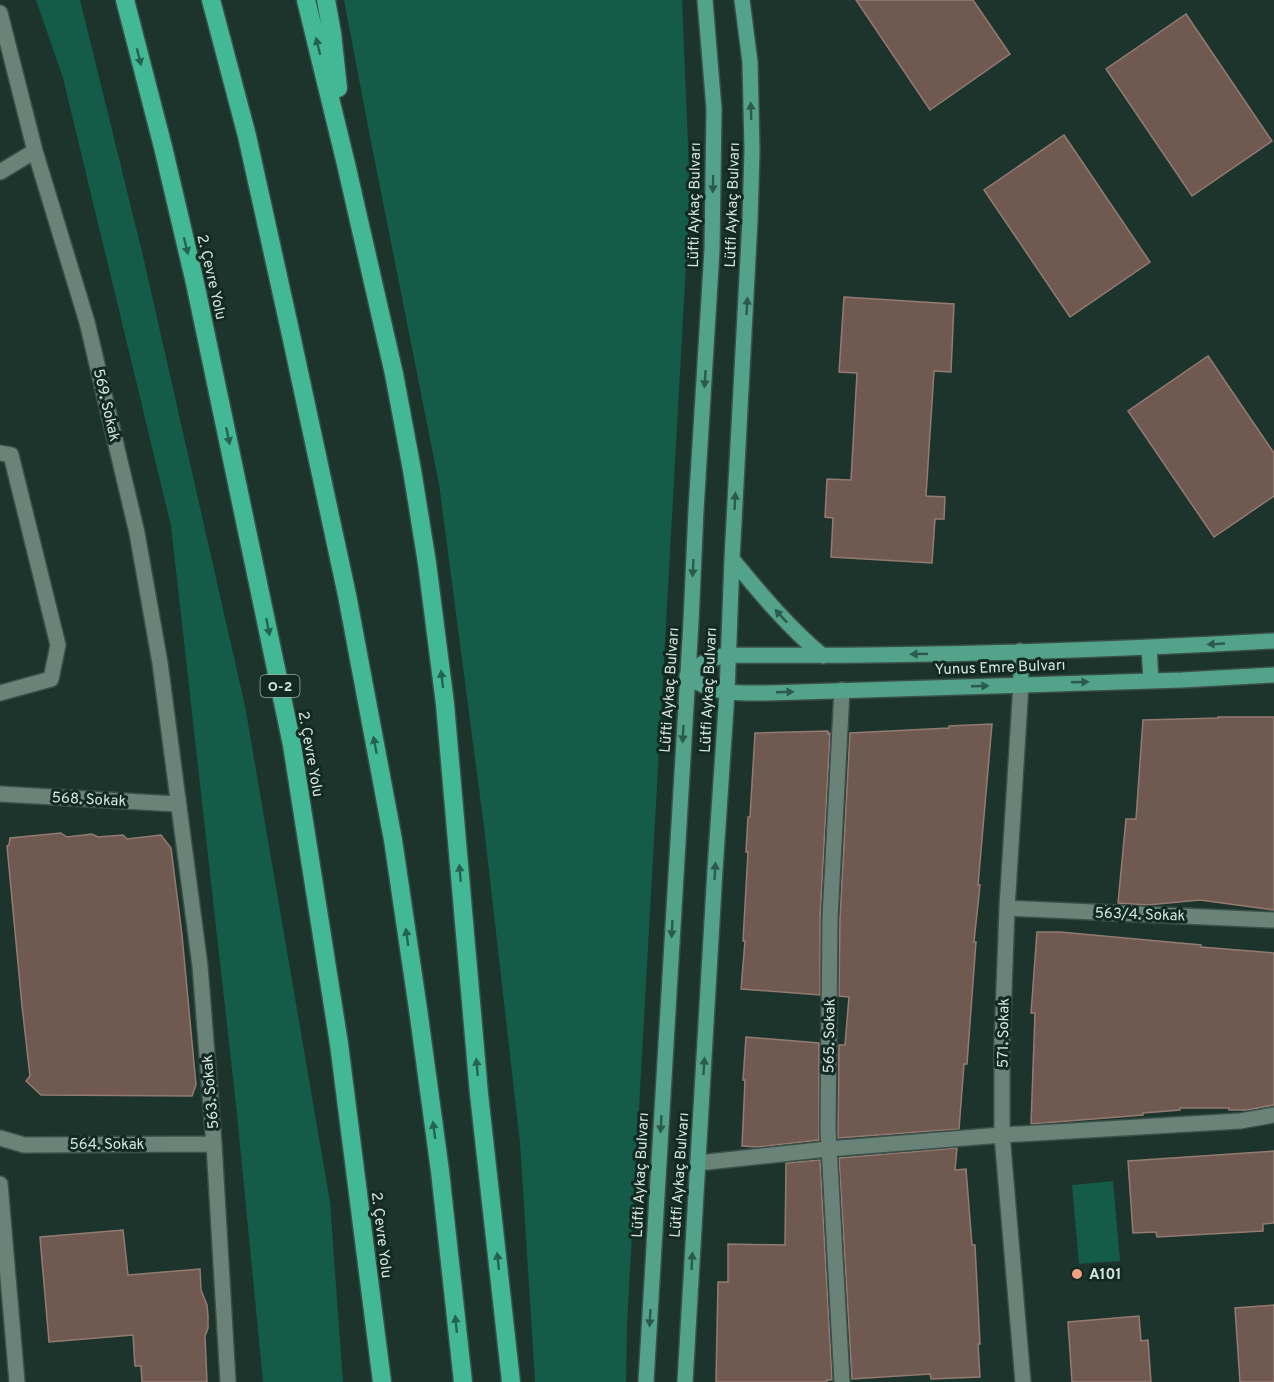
<svg xmlns="http://www.w3.org/2000/svg" width="1274" height="1382" font-family="Overpass,sans-serif">
  <rect width="100%" height="100%" fill="#1c342b"/>
  <path fill="#145b48" d="M36 0H80L143 256 245 706 330 1202 343 1382H263L237 1114 171 526 63 78Z
    M344 0H682L690 193 627 1324 626 1382H535L520 1143 484 827 439 484 371 142Z
    M1113 1181 1120 1261 1079 1264 1072 1185Z"/>
  <path fill="#705951" stroke="#947b72" stroke-width="1.5" d="M856 0H973L1010 54 930 110Z
    M1186 14 1272 141 1192 196 1106 69Z
    M1064 135 1150 262 1070 317 984 190Z
    M844 297 954 304 951 372 934 371 926 496 945 497 944 519H935L932 563 831 557 833 518 825 517 827 479 851 480 857 373 839 372Z
    M1208 356 1274 453V496L1214 537 1128 411Z
    M1218 717H1274V910L1200 900 1147 905 1118 903 1126 819H1136L1143 720 1218 718Z
    M992 724 978 885H980L974 942H976L967 1064H964L959 1129 838 1138 839 1045H845L849 997 839 996 840 918 850 733 949 728V726Z
    M828 731V734L830 733 820 918V995L741 989 745 941H743L748 852H746L748 817H750L755 733Z
    M61 833 67 837 92 834 98 837 123 835 127 839 161 835 171 848 182 935 196 1085 192 1096 41 1095 26 1081 30 1076 22 1006 7 846 9 845 10 838Z
    M1037 932H1060L1201 945V947L1274 953V1105L1247 1110H1229V1108H1180V1110L1143 1113V1115L1031 1124 1035 1013H1031Z
    M746 1037 819 1043V1140L757 1147 742 1146 745 1080H743Z
    M957 1148 955 1170 966 1169 972 1245H975L980 1344H978L980 1377 931 1379 930 1374 852 1379 839 1158Z
    M1274 1151V1223L1263 1224V1231L1157 1237 1156 1232 1133 1233 1128 1161Z
    M820 1160 832 1380H827V1382H716L718 1282H728V1244L785 1245 786 1163Z
    M123 1230 128 1275 200 1269 201 1290 207 1305 208 1316V1328L205 1336 207 1382H142L141 1366H135L133 1335 49 1342 40 1237Z
    M1274 1305V1382H1240L1235 1308Z
    M1139 1316 1141 1341 1148 1340 1151 1382H1072L1068 1322Z"/>
  <g fill="none" stroke-linecap="round" stroke-linejoin="round">
    <defs>
      <path id="minor" d="M0 13 35 151 87 322 137 533 160 663 200 966 214 1144 228 1382
        M0 172 35 151
        M0 453 11 455 58 645 51 679 0 693
        M1021 684 1007 908 1002 1044V1135L1023 1382
        M842 690 830 918 828 1129 842 1382
        M0 794 177 804
        M1007 908 1274 920
        M0 1138 24 1145 214 1144
        M698 1163 828 1149 1002 1135 1240 1121 1274 1115
        M0 1184 17 1382"/>
      <path id="major" d="M732 559C760 593 789 628 823 656
        M1149 648 1151 680
        M1020 651 1021 684
        M687 676C701 663 709 658 728 655 910 657 1092 651 1274 641
        M687 676C713 695 738 693 768 693L1182 680 1274 675
        M646 1382 691 622 696 510 712 250 714 109 705 0
        M685 1382 715 870 727 693 732 559 750 220 752 150 750 62 742 0"/>
      <path id="highway" d="M125 0 163 147 195 283 292 745 339 1044 382 1382
        M211 0 247 136 291 335 347 595 393 840 418 1009 440 1171 463 1382
        M306 0 346 164 394 374 412 470 427 563 445 704 479 1094 511 1382
        M326 0 332 33 338 88"/>
    </defs>
    <use href="#minor" stroke="#3b4f49" stroke-width="18"/>
    <use href="#major" stroke="#3b4f49" stroke-width="18"/>
    <use href="#highway" stroke="#3b4f49" stroke-width="21"/>
    <use href="#minor" stroke="#698379" stroke-width="15"/>
    <use href="#major" stroke="#52a38a" stroke-width="15"/>
    <use href="#highway" stroke="#42b895" stroke-width="18"/>
  </g>
  <defs><path id="oneway-solid" d="M-6-.8H1V-3.2L6.5 0L1 3.2V.8H-6Z" transform="scale(1.5)"/></defs>
  <g fill="#256350">
    <use href="#oneway-solid" transform="translate(318 46) rotate(-104)"/>
    <use href="#oneway-solid" transform="translate(139 57) rotate(76)"/>
    <use href="#oneway-solid" transform="translate(186 246) rotate(76)"/>
    <use href="#oneway-solid" transform="translate(228 436) rotate(78)"/>
    <use href="#oneway-solid" transform="translate(268 627) rotate(79)"/>
    <use href="#oneway-solid" transform="translate(442 679) rotate(-97)"/>
    <use href="#oneway-solid" transform="translate(375 745) rotate(-101)"/>
    <use href="#oneway-solid" transform="translate(460 873) rotate(-95)"/>
    <use href="#oneway-solid" transform="translate(407 937) rotate(-98)"/>
    <use href="#oneway-solid" transform="translate(477 1067) rotate(-95)"/>
    <use href="#oneway-solid" transform="translate(434 1130) rotate(-98)"/>
    <use href="#oneway-solid" transform="translate(498 1261) rotate(-96)"/>
    <use href="#oneway-solid" transform="translate(456 1324) rotate(-96)"/>
  </g>
  <g fill="#2c5a4c">
    <use href="#oneway-solid" transform="translate(751 111) rotate(-92)"/>
    <use href="#oneway-solid" transform="translate(713 184) rotate(91)"/>
    <use href="#oneway-solid" transform="translate(747 306) rotate(-87)"/>
    <use href="#oneway-solid" transform="translate(705 379) rotate(94)"/>
    <use href="#oneway-solid" transform="translate(735 501) rotate(-87)"/>
    <use href="#oneway-solid" transform="translate(693 568) rotate(93)"/>
    <use href="#oneway-solid" transform="translate(781 616) rotate(-133)"/>
    <use href="#oneway-solid" transform="translate(1216 644) rotate(177)"/>
    <use href="#oneway-solid" transform="translate(919 654) rotate(179)"/>
    <use href="#oneway-solid" transform="translate(1080 682) rotate(-2)"/>
    <use href="#oneway-solid" transform="translate(980 686) rotate(-2)"/>
    <use href="#oneway-solid" transform="translate(785 692) rotate(-2)"/>
    <use href="#oneway-solid" transform="translate(683 734) rotate(93)"/>
    <use href="#oneway-solid" transform="translate(715 871) rotate(-87)"/>
    <use href="#oneway-solid" transform="translate(672 929) rotate(93)"/>
    <use href="#oneway-solid" transform="translate(704 1066) rotate(-86)"/>
    <use href="#oneway-solid" transform="translate(661 1124) rotate(93)"/>
    <use href="#oneway-solid" transform="translate(692 1261) rotate(-87)"/>
    <use href="#oneway-solid" transform="translate(650 1318) rotate(93)"/>
  </g>
  <circle fill="#f39f83" stroke="#122a22" stroke-width="2" cx="1077" cy="1274" r="6"/>
  <g text-anchor="middle" stroke-width="6" stroke-linejoin="round" paint-order="stroke">
    <rect fill="#122a22" stroke="#9baca6" stroke-width="1.5" x="260.5" y="675" width="39" height="22" rx="4.5"/>
    <g font-size="14" font-weight="bold" fill="#d6e4de">
      <text x="280" y="691">O-2</text>
    </g>
    <g font-size="15" fill="#d6e4de" stroke="#122a22">
      <text transform="translate(694 205) rotate(-89)" y="5">Lüfti Aykaç Bulvarı</text>
      <text transform="translate(732 205) rotate(-88)" y="5">Lütfi Aykaç Bulvarı</text>
      <text transform="translate(212 277) rotate(77)" y="5">2. Çevre Yolu</text>
      <text transform="translate(107 405) rotate(77)" y="5">569. Sokak</text>
      <text transform="translate(1000 667) rotate(-2)" y="5">Yunus Emre Bulvarı</text>
      <text transform="translate(669 690) rotate(-86)" y="5">Lüfti Aykaç Bulvarı</text>
      <text transform="translate(708 690) rotate(-87)" y="5">Lütfi Aykaç Bulvarı</text>
      <text transform="translate(311 754) rotate(80)" y="5">2. Çevre Yolu</text>
      <text transform="translate(89 799) rotate(3)" y="5">568. Sokak</text>
      <text transform="translate(1140 914) rotate(2)" y="5">563/4. Sokak</text>
      <text transform="translate(1003 1033) rotate(-89)" y="5">571. Sokak</text>
      <text transform="translate(829 1036) rotate(-89)" y="5">565. Sokak</text>
      <text transform="translate(210 1092) rotate(-95)" y="5">563. Sokak</text>
      <text x="107" y="1149">564. Sokak</text>
      <text transform="translate(640 1175) rotate(-87)" y="5">Lüfti Aykaç Bulvarı</text>
      <text transform="translate(679 1175) rotate(-86)" y="5">Lütfi Aykaç Bulvarı</text>
      <text transform="translate(382 1235) rotate(83)" y="5">2. Çevre Yolu</text>
    </g>
    <g font-size="15" font-weight="bold" fill="#d6e4de" stroke="#122a22" text-anchor="start">
      <text x="1089" y="1279">A101</text>
    </g>
  </g>
</svg>
